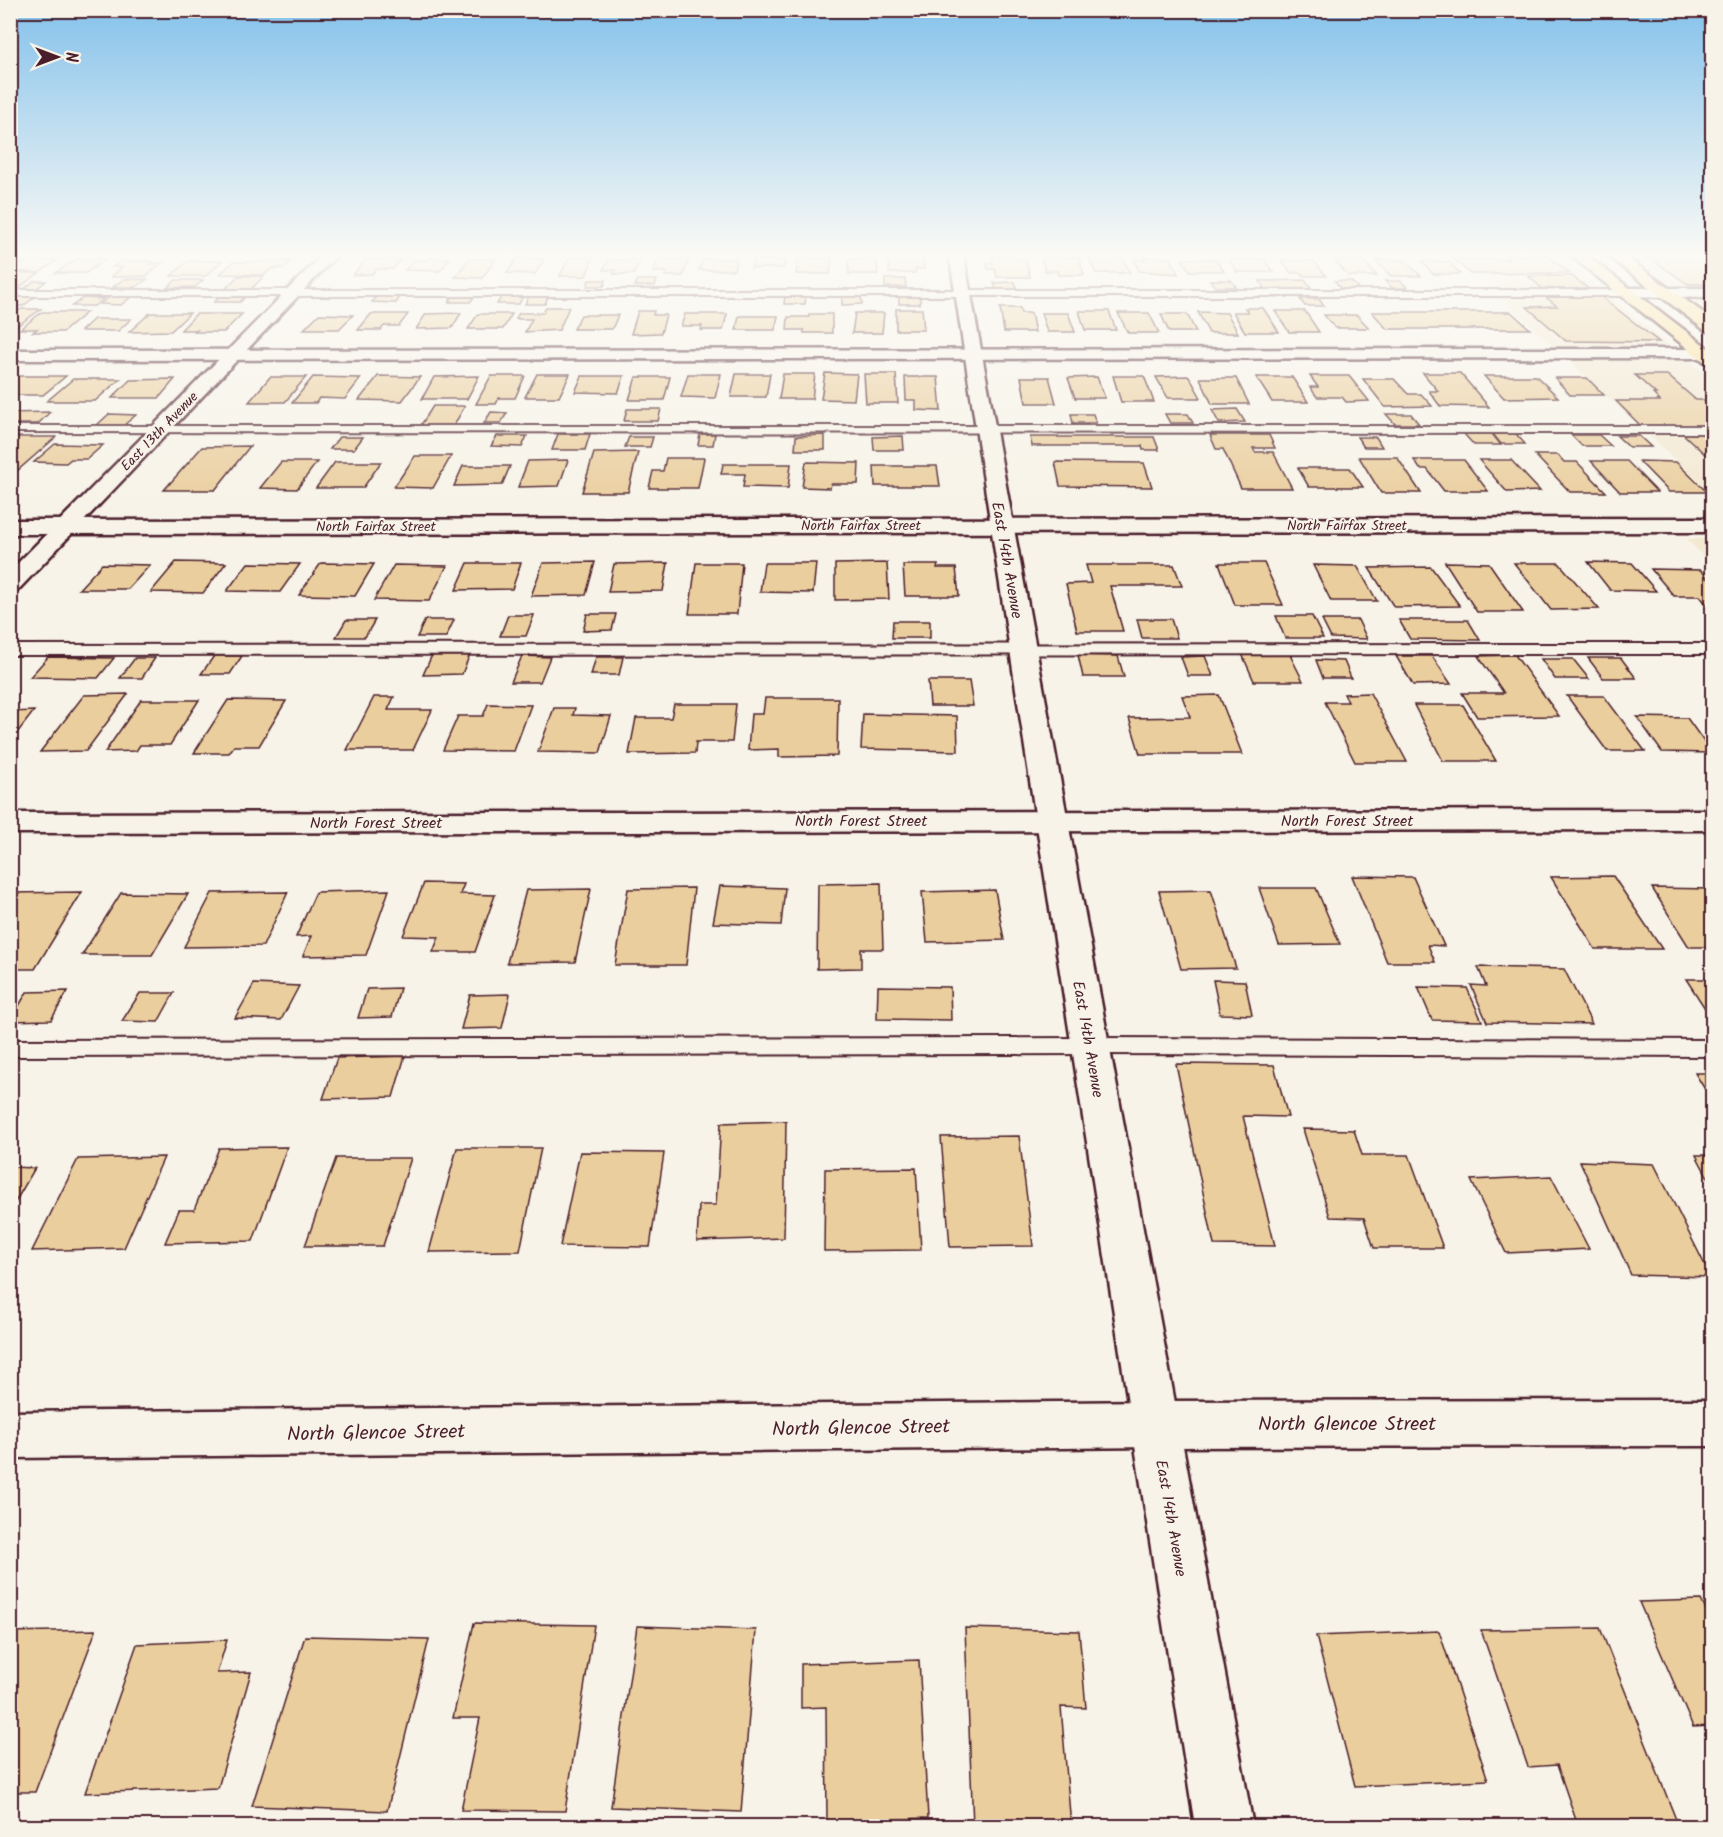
<svg xmlns="http://www.w3.org/2000/svg" width="1723" height="1837" font-family="Kalam,sans-serif">
  <rect width="100%" height="100%" fill="#f7f3e8"/>
  <filter id="ink" filterUnits="userSpaceOnUse"><feTurbulence type="fractalNoise" baseFrequency=".0167" numOctaves="2"/><feDisplacementMap in="SourceGraphic" scale="12" xChannelSelector="R" yChannelSelector="G"/><feConvolveMatrix kernelMatrix="1 2 1 2 8 2 1 2 1" color-interpolation-filters="sRGB"/></filter>
  <g filter="url(#ink)">
    <path fill="#f3e8d2" d="M1452 252H1553L1712 379V494Z
      M1628 252H1712V313Z
      M1687 539H1712V566Z"/>
    <path fill="#eace9e" stroke="#4a1f2b" stroke-width="1.5" d="M1641 252H1712V284H1688Z
      M1504 255H1547L1569 273 1470 274 1454 259H1509Z
      M992 256H1014L1015 259 1026 260 1030 277H997L995 269H988L987 263H993Z
      M569 257H593L586 276H560Z
      M889 257H923L924 269H916L915 273H889Z
      M1041 257H1079L1084 275H1058L1057 271H1045Z
      M1088 257H1122L1130 273H1096Z
      M1145 257 1171 258 1178 274 1139 271 1134 259 1145 260Z
      M430 258H450L440 271 405 270 414 260H428Z
      M517 258 544 259 535 274 507 273Z
      M798 258H832L830 274H796Z
      M77 259H106L86 273H56Z
      M366 259H401L393 269H376L372 274 353 275Z
      M469 259H496L482 278 455 277Z
      M659 259H689L683 276H665L667 272H653Z
      M703 259H737L734 270H699Z
      M754 259 785 260 783 268H751Z
      M848 259H876L878 274H849Z
      M1182 259H1215L1224 271H1190Z
      M1229 259H1264L1273 272H1237Z
      M1334 259H1362L1377 276H1348Z
      M27 260H58L39 273 10 271Z
      M609 260H641L634 274H613L615 270H603Z
      M1281 260 1314 261 1326 276H1304L1301 273H1291Z
      M1375 260H1404L1421 276H1391Z
      M121 261H153L150 264 162 263 147 276 111 277 122 267H113Z
      M188 261H222L206 276H171Z
      M291 261 285 268 271 269 264 275 220 274 233 262Z
      M1422 261 1449 262 1460 274H1433Z
      M10 273H39L18 288H10Z
      M238 276H264L251 289H225Z
      M1528 276H1572L1590 290H1544Z
      M124 279H147L136 287H113Z
      M885 279H905L906 287H885Z
      M176 280H203L195 287 167 288Z
      M589 280H606L604 286H587Z
      M637 280H657L655 286H635Z
      M1210 280H1231L1236 287H1215Z
      M1305 280 1312 289H1264L1260 281Z
      M34 281H46L36 289H24Z
      M1335 281H1351L1359 289 1342 290Z
      M1385 281H1401L1408 288H1392Z
      M1015 282 1017 289H996L994 283Z
      M379 294H402L396 303 372 302Z
      M454 294 476 295 470 302H449Z
      M222 295H247L240 302H214Z
      M1543 295H1599L1659 342 1566 341 1527 307 1557 306Z
      M10 296H36L23 306H10Z
      M502 296H523L519 304H497Z
      M529 296H548L545 304H525Z
      M785 296H806L805 304H784Z
      M842 296H861L862 304 842 305Z
      M110 297H131L121 305 100 304Z
      M899 297H920V304H899Z
      M83 298 104 299 94 306H72Z
      M1300 299H1319L1324 306H1305Z
      M546 307H569L559 330 525 332 532 319H516L519 313H543Z
      M1000 308H1020L1021 313H1031L1035 332H1004Z
      M1245 308H1263L1279 332H1245L1233 312H1248Z
      M21 309H41L10 331V313H16Z
      M896 309H922L924 330H896Z
      M638 311H654L653 315H666L661 333 631 334Z
      M1079 311H1109L1116 330H1085Z
      M1275 311H1305L1319 332H1289Z
      M42 312H87L63 332H33L37 329H20Z
      M1198 312 1227 313 1238 333H1209Z
      M1372 312H1511L1530 329H1387Z
      M150 313H190L171 331 129 332Z
      M461 313 452 328 416 329 426 314Z
      M855 313H884L882 333H852Z
      M1041 313H1068L1075 332H1047Z
      M1118 313H1149L1159 333H1128Z
      M196 314H242L224 332H194L197 330H181Z
      M319 314 353 315 339 329H304Z
      M371 314H408L399 326H384L381 330H358Z
      M478 314H512L503 329H468Z
      M685 314H727L723 330H701L702 326H681Z
      M809 314H832V333H804V330H787L788 317H809Z
      M1161 314H1187L1196 332H1169Z
      M581 315H618L612 329H574Z
      M1324 315H1357L1369 328H1335Z
      M739 316H778L775 330H736Z
      M94 319H131L118 331H81Z
      M825 373 857 374 854 400 821 399Z
      M1423 373H1460L1489 407 1440 406 1429 391H1438Z
      M537 374H570L559 397H525Z
      M688 374H721L715 398 681 397Z
      M736 374H770L766 397H731Z
      M783 374H815L812 399H779Z
      M864 374H896L898 403H866Z
      M1635 375H1667L1696 400H1712V426H1641L1616 401H1660L1653 394H1656Z
      M15 376H66L43 395H10V379Z
      M378 376 420 377 402 401 359 400Z
      M479 376 467 399H422L434 377Z
      M491 376H525L515 398H499L496 404H476Z
      M582 376H624L618 393 575 392Z
      M1113 376H1144L1154 402H1121Z
      M1189 376 1201 398H1168L1156 377Z
      M1310 376H1349L1369 401 1346 402 1342 397H1317L1310 387H1318Z
      M1484 376H1536L1558 397 1504 398Z
      M270 377H306L285 402H249Z
      M313 377 361 378 345 399 319 398 316 403H292Z
      M636 377H670L664 400H629Z
      M905 377H938L941 411 916 410V400H906Z
      M1021 377H1049L1056 403H1026Z
      M1097 377 1105 398H1075L1068 378Z
      M1256 377H1292L1308 402H1272Z
      M1200 378H1236L1249 404H1212Z
      M1555 378H1587L1604 395H1570Z
      M73 379H120L95 401H47Z
      M175 379 159 398H112L130 380Z
      M1363 379H1394L1408 394H1421L1432 406 1385 407Z
      M433 406H465L454 425H421Z
      M627 409H661L658 421H624Z
      M1237 409 1245 422 1219 423 1212 410Z
      M50 412 38 424H10V413Z
      M491 412 507 413 501 423H484Z
      M109 414 136 415 124 425H97Z
      M1071 414H1093L1096 423H1073Z
      M1165 414H1188L1193 423H1170Z
      M1386 414H1411L1419 424H1395Z
      M1681 432H1712V456H1707Z
      M558 434H590L585 450H552Z
      M700 434H715L713 445H698Z
      M1464 434H1492L1501 445H1474Z
      M1493 434H1516L1525 444H1501Z
      M825 435V450H795L796 436Z
      M1210 435H1269L1275 448H1253L1255 452H1273L1292 488H1241L1223 449H1216Z
      M1571 435H1599L1611 446H1582Z
      M497 436H527L522 447 491 446Z
      M903 436 904 450H874L873 437Z
      M1617 436H1639L1651 447H1629Z
      M16 437H56L10 477V441Z
      M339 437H363L354 449H330Z
      M629 437H653L650 447H625Z
      M1030 437H1154L1159 450H1143L1142 446H1032Z
      M1357 437H1376L1382 447H1364Z
      M55 444 103 445 87 459H71L66 463 34 462Z
      M250 446 215 490H164L202 447Z
      M638 452 628 492H582L594 453Z
      M1535 455H1558L1564 462H1577L1606 492H1570Z
      M415 456H451L433 488 394 487Z
      M1359 457H1397L1421 493H1381Z
      M666 458H704L698 488H649L653 471H663Z
      M568 460 559 486 518 487 528 461Z
      M1414 460H1464L1488 491H1444L1427 469H1420Z
      M1479 460H1511L1540 491 1507 492Z
      M1591 461H1627L1657 492H1620Z
      M1639 461 1676 462 1707 492H1669Z
      M281 462H317L297 489 260 488Z
      M335 462H381L363 488H316Z
      M806 462 859 463 858 484H831L830 488 802 487Z
      M1055 462 1144 463 1152 487 1060 486Z
      M723 464H791L788 488 743 487 745 474H721Z
      M463 466H510L502 485 454 486Z
      M874 466H937L940 486H875Z
      M1298 468H1350L1363 487H1309Z
      M176 562 226 563 203 593 151 592Z
      M595 562 586 595 531 596 543 563Z
      M1445 562 1489 563 1523 612H1477Z
      M1588 562 1632 563 1656 591 1610 590Z
      M248 563 300 564 280 592 227 591Z
      M321 563 374 564 355 596 299 595Z
      M468 563H521L512 589 456 590Z
      M668 563 663 591 608 592 614 564Z
      M696 563H742L737 614H689Z
      M764 563H816L813 593 760 592Z
      M887 563 889 599 835 600V564Z
      M1219 563H1264L1283 605H1235Z
      M1514 563H1559L1599 609 1551 610Z
      M102 564 150 565 128 589H79Z
      M394 565 447 566 429 601 374 600Z
      M903 565H938L937 568H956L959 596H905Z
      M1086 565H1174L1182 586H1110L1123 631H1077L1066 584 1091 583Z
      M1313 565 1357 566 1377 601H1331Z
      M1431 567 1460 606 1394 607 1369 568Z
      M1651 569 1701 570 1712 583V604H1706L1700 596H1674Z
      M587 614H616L612 630 583 631Z
      M508 615H534L526 636H500Z
      M1276 616H1312L1323 638H1285Z
      M1137 619H1171L1177 638H1142Z
      M346 620H375L365 637H336Z
      M425 620H454L446 637H417Z
      M1322 620H1358L1367 639 1331 638Z
      M1399 620H1468L1480 640 1410 639Z
      M893 621H930V638H892Z
      M1289 653 1303 681H1254L1242 654Z
      M470 654 462 674 423 675 432 655Z
      M1078 655 1118 656 1124 677H1083Z
      M1515 655 1559 716 1477 717 1462 693H1504L1478 656Z
      M214 656H242L230 674H201Z
      M522 656 550 657 540 682H511Z
      M1205 656 1213 676H1188L1181 657Z
      M1396 656H1432L1451 684 1413 685Z
      M48 657 114 658 98 678 30 677Z
      M596 657H623L619 675H591Z
      M135 658H155L142 678H120Z
      M1588 658H1621L1636 678H1603Z
      M1541 659H1573L1589 679H1555Z
      M1316 660 1344 661 1351 678H1323Z
      M928 681H969L973 706H930Z
      M1370 693 1407 762H1355L1325 702H1348L1344 694Z
      M128 694 86 751 40 752 84 695Z
      M1219 695 1242 754H1140L1129 718 1190 717 1182 696Z
      M1567 696H1604L1645 751H1607Z
      M374 697H394L388 710H432L413 750H347Z
      M765 698H838L837 756 779 757V749L748 750 751 714H763Z
      M141 700H199L170 745H140L136 751 105 752Z
      M228 700 286 701 259 746H234L229 753H194Z
      M488 704 531 705 514 751 443 750 458 716H483Z
      M674 704H736L732 742H696L695 753 629 754 636 718H671Z
      M1414 705H1463L1496 761H1443Z
      M554 708H575L573 715 611 716 600 753 538 752Z
      M34 711 10 742V712Z
      M863 714 957 716 958 751 861 749Z
      M1637 717 1687 718 1712 753 1662 752Z
      M1352 876 1413 877 1444 946 1428 945 1435 962H1387Z
      M1613 876 1662 949H1595L1551 877Z
      M424 883 464 884 460 894 495 895 475 952H433L439 937 403 936Z
      M881 883 883 949H861V968L817 969 818 884Z
      M720 886 785 888 781 925 713 923Z
      M694 888 686 965H615L628 889Z
      M1259 888H1316L1340 944 1279 945Z
      M1652 888 1712 889V947H1689Z
      M591 889 575 962 507 963 526 890Z
      M389 890 366 955 303 956 311 936 296 937 316 892Z
      M995 890 1004 940 927 942 922 892Z
      M1211 890 1236 968 1181 969 1159 891Z
      M82 892 35 969H10V893Z
      M288 892 263 946 184 947 212 893Z
      M121 893 188 894 152 955H82Z
      M1478 967 1564 969 1592 1024 1487 1022 1471 985 1486 986Z
      M1686 979H1712V1019Z
      M1213 980 1245 981 1252 1015 1220 1014Z
      M254 984 299 986 281 1020 235 1018Z
      M878 986 950 987 951 1020 877 1019Z
      M1418 987 1467 988 1482 1021 1432 1020Z
      M400 988 392 1017 358 1018 367 989Z
      M68 991 51 1020 10 1021 27 992Z
      M140 993H174L158 1022 122 1021Z
      M510 994 502 1028 461 1029 470 995Z
      M405 1056 393 1097 323 1099 337 1058Z
      M1176 1064 1274 1065 1288 1117 1243 1116 1275 1246 1214 1245Z
      M1695 1073H1712V1101Z
      M786 1121 784 1238 697 1241 699 1205H716L721 1123Z
      M1303 1129 1354 1130 1362 1155H1409L1443 1248H1374L1364 1218 1330 1217Z
      M1019 1136 1033 1246 950 1247 941 1137Z
      M287 1147 253 1241 165 1243 179 1210H194L219 1148Z
      M457 1148H541L520 1251 429 1252Z
      M580 1152 664 1153 650 1247 560 1246Z
      M1696 1155H1712V1185Z
      M164 1157 124 1248 32 1251 78 1159Z
      M336 1158H411L383 1246H305Z
      M1580 1161 1654 1164 1711 1277 1631 1275Z
      M10 1167 35 1168 10 1211Z
      M916 1168 921 1250 824 1251 825 1169Z
      M1551 1176 1589 1249 1506 1253 1471 1180Z
      M1701 1600 1712 1623V1726L1693 1727 1639 1602Z
      M474 1623 594 1625 565 1811 461 1810 480 1718H453Z
      M637 1626 756 1630 741 1812 611 1807Z
      M965 1628 1079 1631 1086 1708 1061 1707 1071 1826H973Z
      M1600 1628 1677 1822 1577 1823 1557 1765 1528 1767 1481 1630Z
      M96 1630 35 1792H10V1632Z
      M1439 1631 1488 1780 1355 1786 1316 1636Z
      M305 1636 429 1639 387 1811 252 1806Z
      M227 1640 217 1673 251 1672 218 1788 85 1793 137 1644Z
      M919 1660 928 1818 827 1822 826 1707 801 1708V1664Z"/>
    <g fill="none" stroke-linecap="round" stroke-linejoin="round">
      <defs>
        <path id="lane" d="M10 290H1626L1631 293 1626 296H10Z
          M10 426H1712V433L10 432Z
          M1712 644V654L10 655V645Z
          M1090 1038 1712 1040V1056L1090 1054 10 1056V1040Z"/>
        <path id="street" d="M1626 288H1712V298L1620 296 1618 293Z
          M1706 349 1712 350V358L10 360V350Z
          M1712 518V532L10 534V520Z
          M1712 810V830L10 833V813Z
          M1712 1400V1446L1156 1447 10 1458V1412L1156 1401Z"/>
        <path id="secondary" d="M325 252H340L18 590 10 592V571Z
          M949 252H963L1253 1826H1195L1036 820Z"/>
        <path id="primary" d="M1566 252H1582L1712 351V364L1706 363Z
          M1603 252H1619L1712 319V332L1706 331Z"/>
      </defs>
      <use href="#lane" stroke="#4a1f2b" stroke-width="4"/>
      <use href="#street" stroke="#4a1f2b" stroke-width="5"/>
      <use href="#secondary" stroke="#4a1f2b" stroke-width="5"/>
      <use href="#primary" stroke="#4a1f2b" stroke-width="5"/>
      <use href="#lane" fill="#f7f3e8" fill-rule="evenodd"/>
      <use href="#street" fill="#f7f3e8" fill-rule="evenodd"/>
      <use href="#secondary" fill="#f7f3e8" fill-rule="evenodd"/>
      <use href="#primary" fill="#fcde96" fill-rule="evenodd"/>
    </g>
  </g>
  <linearGradient id="sky" x2="0" y2="1"><stop stop-color="#84c1eb"/><stop offset="0.5" stop-color="#fbfaf5"/><stop offset="1" stop-color="#fbfaf5" stop-opacity="0"/></linearGradient>
  <rect width="1723" height="509" fill="url(#sky)"/>
  <g text-anchor="middle" stroke-width="4.5" stroke-linejoin="round" paint-order="stroke">
    <g font-size="14" fill="#4a1f2b" stroke="#f7f3e8">
      <text transform="translate(159 431) rotate(-46)" y="5">East 13th Avenue</text>
      <text x="861" y="530">North Fairfax Street</text>
      <text x="1347" y="530">North Fairfax Street</text>
      <text x="376" y="531">North Fairfax Street</text>
    </g>
    <g font-size="16" fill="#4a1f2b" stroke="#f7f3e8">
      <text transform="translate(1008 560) rotate(80)" y="6">East 14th Avenue</text>
      <text x="861" y="826">North Forest Street</text>
      <text x="1347" y="826">North Forest Street</text>
      <text x="376" y="828">North Forest Street</text>
      <text transform="translate(1089 1039) rotate(80)" y="6">East 14th Avenue</text>
      <text transform="translate(1172 1518) rotate(80)" y="6">East 14th Avenue</text>
    </g>
    <g font-size="20" fill="#4a1f2b" stroke="#f7f3e8">
      <text x="1347" y="1430">North Glencoe Street</text>
      <text transform="translate(861 1427) rotate(-1)" y="7">North Glencoe Street</text>
      <text transform="translate(376 1432) rotate(-1)" y="7">North Glencoe Street</text>
    </g>
  </g>
  <rect width="1723" height="1837" fill="none" stroke="#f7f3e8" stroke-width="36"/>
  <rect x="18" y="18" width="1687" height="1801" fill="none" stroke="#4a1f2b" stroke-width="2" filter="url(#ink)"/>
  <g transform="translate(57 57) rotate(90)" stroke="#f7f3e8" stroke-width="4.5" paint-order="stroke">
  <path d="M0-4.5L10 22L0 15L-10 22Z" fill="#4a1f2b"/>
  <text y="-9" font-size="16" font-weight="bold" text-anchor="middle" fill="#4a1f2b">N</text>
  </g>
</svg>
